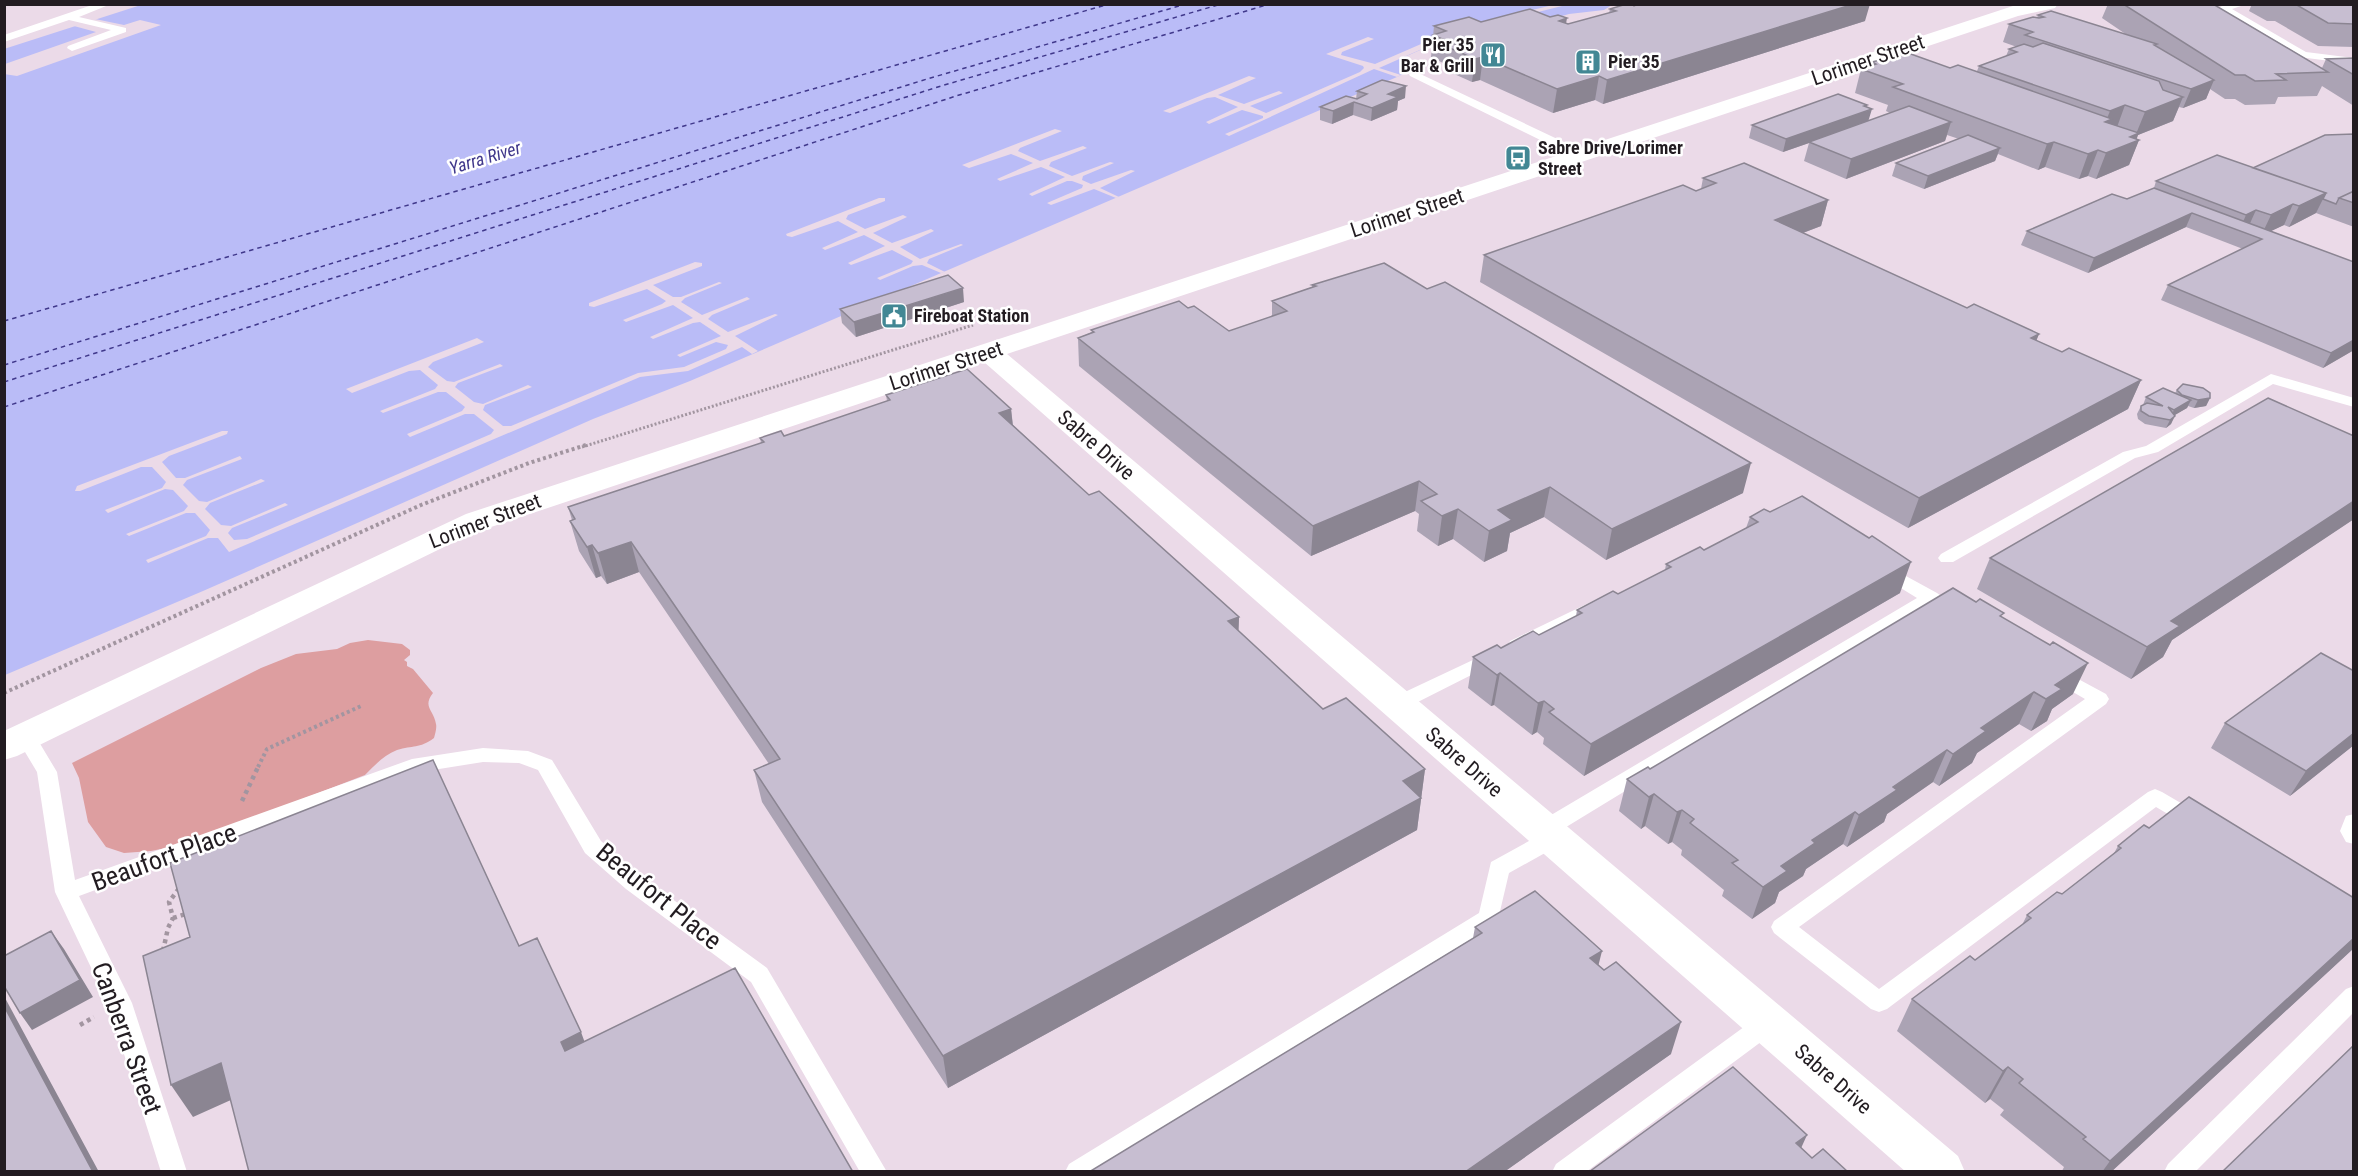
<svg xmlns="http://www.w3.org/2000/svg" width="2358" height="1176" font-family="'Roboto Condensed',sans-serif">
  <rect width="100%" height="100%" fill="#ebdae8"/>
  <path fill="#dd9ea0" d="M368 640 402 644 410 650V655L404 660 407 662V666L413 669 433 693C422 707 434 710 436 724 437 728 435 734 434 738 419 749 413 745 397 750 384 755 375 765 365 775L186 844 151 851 124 853 106 847 88 822 79 778 72 763 261 668 296 654 337 649 350 643Z"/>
  <path fill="#babcf7" d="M144 4 1612 5 1604 10 1569 14 1534 24 1465 30 1400 59 1417 67 1397 77 690 381 593 419 203 591 5 675 4 49Z"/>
  <path fill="#ebdae8" d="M1553 5H1566L1465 30 1379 68 1401 75 1397 77 1374 69 1229 136 1225 134 1263 118V116L1242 110 1209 124 1206 122 1238 107 1215 97 1207 98 1170 113 1163 111 1249 76 1256 78 1218 95 1244 104 1279 91 1283 93 1250 106 1266 113 1360 72 1364 68 1363 66 1326 54 1368 37 1374 39 1342 52 1341 55 1375 64 1458 28Z
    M95 19 124 25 140 20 161 25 17 76 4 74 5 64 96 32 74 26Z
    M1055 129 1062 131 1020 148 1018 151 1040 161 1083 146 1087 148 1051 162 1049 166 1072 176 1110 162 1114 163 1083 176 1082 180 1091 184 1131 170 1135 171 1100 188 1119 197 1116 198 1094 189 1051 205 1047 203 1082 188 1083 185 1072 181H1067L1032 196 1029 194 1065 177 1041 167 1000 181 997 179 1033 163 1011 154 969 168 962 165Z
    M879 198H885V201L848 215 846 219 865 229 903 215 907 217 873 233 892 243 931 229 934 231 900 247 920 259 961 244 963 245 929 259 927 263 945 272 941 273 922 265 913 266 880 280 877 278 911 264 913 261 892 250 851 265 848 263 885 246 864 235 825 250 822 248 858 232 838 221 792 237 787 236 786 234Z
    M695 262 702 263V266L653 285 673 297H681L719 282 722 283 685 298 681 302 702 315 747 297 750 299 712 315 708 319 728 332 775 314 778 315 735 336 758 351 752 354 742 347 688 371 640 377 229 552 218 538H208L148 563 146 560 206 536 210 530 195 513H186L129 536 126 534 184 511 188 506 173 490 165 489 108 513 105 510 162 488 166 482 152 467H141L80 491H75L77 486 222 431H228L227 434 169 456 162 462 176 478H185L240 456 242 459 187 480 183 485 199 501 207 502 261 479 265 481 210 503 205 509 221 525 231 526 285 503 288 505 232 528 228 533 234 540 247 539 491 434 494 430 474 414H465L410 437 407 434 462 411 465 407 446 392H438L383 413 380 411 435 389 438 385 420 370 409 371 352 393 346 389 477 338 484 342 433 362 428 367 447 381 454 382 500 364 503 366 458 383 455 387 474 402 483 404 528 385 532 387 485 405 483 410 503 426H511L638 373 684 367 726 349 728 345 716 342 680 357 677 355 721 336 700 322 693 323 653 339 650 337 693 318 673 305 626 322 623 320 662 304 666 301 647 289 594 307 589 306V303Z"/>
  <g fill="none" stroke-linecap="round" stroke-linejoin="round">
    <path stroke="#40388b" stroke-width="1.5" stroke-dasharray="4.5 4" stroke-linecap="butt" d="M4 321 1109 4
      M4 365 927 79 1186 4
      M4 382 941 86 1221 4
      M4 407 956 96 1270 4"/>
    <path stroke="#a295a0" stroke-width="3" stroke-dasharray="2 2" stroke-linecap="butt" d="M582 447 973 325"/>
    <path stroke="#a295a0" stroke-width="4" stroke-dasharray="3 3" stroke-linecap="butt" d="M4 693 421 505 529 463 586 445
      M258 767 267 749 361 706"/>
    <path stroke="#a295a0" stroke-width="4.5" stroke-dasharray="4 4" stroke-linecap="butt" d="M242 801 259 765
      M173 918 186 914
      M163 951 168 928 173 918 169 902 180 887
      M80 1025 94 1017"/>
    <path fill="#fff" fill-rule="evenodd" d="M95 4H111L79 17 126 28V32L72 51 67 48 68 46 111 30 69 20 4 42V35Z
      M2226 4H2247L2232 9 2306 52 2354 58V64L2299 57 2218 8Z
      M1414 71 1587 153 1589 156 1587 159H1579L1410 76 1409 74Z
      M2271 374 2354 398V407L2273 384 2158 452 2135 458 1953 562H1941L1938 558 1941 554 2123 452 2146 446Z
      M1884 564 1937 593 1965 613 1962 617 1956 619 1930 605 1558 832 1564 838 1561 844 1509 873 1497 924 1102 1172H1065L1069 1164 1479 913 1491 862 1538 836 1533 830 1536 824 1917 598 1878 574 1875 570 1878 566Z
      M1597 599 1603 601 1606 605 1603 609 1524 649 1517 651 1510 649 1508 645 1510 641Z
      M1492 651 1499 653 1501 657 1499 661 1404 709 1397 711 1390 709 1387 704 1390 699Z
      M2056 667 2106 694 2109 699 2106 704 1799 927 1879 989 2148 792 2155 789 2162 792 2203 816 2206 822 2203 828 2195 830 2156 807 1887 1009 1879 1012 1871 1009 1774 933 1771 927 1774 921 2085 699 2049 678 2046 673 2049 668Z
      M26 730 33 732 57 772 75 880 412 759 483 748 528 751 552 760 601 841 642 877 767 968 887 1172H860L751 982 626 889 585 853 538 770 519 763 483 762 414 773 79 896 132 1003 187 1172H161L108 1003 55 892 37 772 16 737 19 732Z
      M2354 814V844L2346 842 2340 831 2346 816Z
      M2354 986V1012L2195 1172H2164L2168 1164 2346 989Z
      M1768 1013 1777 1016 1780 1023 1777 1030 1586 1172H1552L1556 1164 1759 1016Z"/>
    <path fill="#fff" fill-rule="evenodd" d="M2019 4H2058L2055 8 2018 16 1007 354 1958 1156 1965 1172H1906L984 362 488 528 444 547 17 756 4 760V731L466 514Z"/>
  </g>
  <path fill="#aba3b4" d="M1621 4 1634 6 1865 21 1603 104 1595 100 1553 113 1480 80 1472 82 1443 69V63L1431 57 1434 26 1481 22 1568 24 1609 13 1610 9 1620 6Z
    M2108 4H2213L2322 68 2326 59 2354 58V106L2322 86 2317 96 2278 97 2275 104 2245 105 2235 99H2225L2210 89 2206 99 2183 108 2179 107 2173 121 2138 135 2136 139 2139 140 2129 165 2096 179 2088 176 2079 179 2045 167 2038 170 1998 154 1995 161 1924 189 1892 176 1896 163 1959 139 1947 135 1945 141 1846 179 1804 161 1809 143 1783 152 1749 138 1752 125 1867 105 1868 121 1890 113 1886 111 1888 105 1855 93 1861 69 1871 66 1872 62 1950 68 1977 71 1979 66 2006 56 2009 49 2017 47 2003 42 2009 24 2037 18 2038 15 2127 35 2102 18Z
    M2252 4H2354V47L2318 46 2275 21H2267L2249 11Z
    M1357 91 1405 98 1398 101 1397 110 1371 121 1353 115 1332 124 1320 120V107L1356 99Z
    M2354 134V227L2316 213 2289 227 2284 225 2270 231 2354 350 2323 368 2161 300 2168 285 2243 249 2186 227 2088 273 2021 245 2027 231 2127 199 2154 188 2156 181 2253 168Z
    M1703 178 1828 200 1821 226 1803 233 1967 308 2039 334 2036 340 2062 352 2141 380 2128 409 1908 528 1480 282 1484 255 1696 191 1701 189Z
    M1312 285 1743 493 1606 560 1544 517 1510 533 1507 551 1484 562 1453 539 1438 546 1417 531 1419 514 1415 511 1311 556 1079 366 1078 338 1092 332 1091 330 1188 308 1229 331 1272 316V301L1312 287Z
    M964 302 856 337 842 323 840 309Z
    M2177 390 2210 398 2206 406 2194 408 2188 406 2187 408 2174 415 2171 424 2166 428 2145 424 2138 419 2137 414 2141 406 2143 405 2146 397 2175 393Z
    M886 395 1011 409 1013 425 1089 495 1239 617 1238 631 1323 709 1425 769 1417 830 948 1088 762 802 754 770 769 764 639 572 607 584 601 576 596 578 579 551 570 521 572 520 568 507 761 443 760 438 784 436 887 401Z
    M2354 436V519L2172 640 2163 657 2131 679 1977 589 1990 558Z
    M1750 517 1900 593 1584 776 1543 744 1544 738 1537 732 1532 735 1494 705 1491 706 1468 688 1473 657 1539 635 1576 616 1577 610 1618 594 1665 570 1666 564 1704 550 1746 528Z
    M2002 617 2073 694 2052 709 2047 721 2031 731 2019 724 1977 753 1972 763 1939 786 1933 782 1887 814 1884 822 1847 847 1843 844 1806 869 1803 876 1779 892 1775 903 1752 919 1722 896 1724 890 1681 855 1682 850 1672 842 1668 844 1645 826 1641 829 1619 811 1627 779Z
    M2225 723 2354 745 2290 796 2211 748Z
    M2149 828 2354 898V948L2111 1172H2063L2062 1171 2064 1167 2000 1115 2004 1110 1990 1099 1985 1103 1897 1031 1912 999 1975 960 2022 925 2027 915 2062 894 2113 855 2118 846Z
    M1475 927 1598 965 1671 1054 1504 1172H1089L1473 938Z"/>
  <path fill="#8b8592" d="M1854 4H1870L1865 21 1603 104 1607 80Z
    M1567 18 1563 41 1559 21Z
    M1483 57 1480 80 1472 82 1475 59Z
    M1599 76 1595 100 1553 113 1557 89Z
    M2214 80 2206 99 2183 108 2191 89Z
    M1406 86 1405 98 1398 101 1397 110 1371 121 1372 108 1388 94Z
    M2183 97 2173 121 2138 135 2136 141 2139 140 2129 165 2096 179 2106 153 2130 137 2136 134 2145 112Z
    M1354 102 1353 115 1332 124 1333 111Z
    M1867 105 1865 112 1872 109 1868 122 1809 142V143L1783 152 1786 139Z
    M2125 105 2116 130 2105 122 2106 121 2110 111Z
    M1951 122 1945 141 1846 179 1851 159Z
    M2054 142 2045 167 2038 170 2047 144Z
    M2000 148 1995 161 1924 189 1928 176Z
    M2098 150 2088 176 2079 179 2088 154Z
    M2326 193 2316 213 2289 227 2299 206Z
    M1828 200 1821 226 1768 246 1775 220Z
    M2293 204 2284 225 2261 236 2271 215Z
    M2256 210 2247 230 2239 231 2246 215Z
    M2192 213 2186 227 2088 273 2094 258Z
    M963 288 964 302 856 337 854 322Z
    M2039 334 2028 362 2031 338Z
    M2354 340V350L2323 368 2331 353Z
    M2141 380 2128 409 1908 528 1919 498Z
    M2210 398 2206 406 2194 408 2198 400Z
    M2191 400 2187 408 2170 418 2174 410Z
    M1011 409 1014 438 999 413Z
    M2175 416 2171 424 2166 428 2170 420Z
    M1751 463 1743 493 1606 560 1612 529Z
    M1419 481 1415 511 1311 556 1313 526Z
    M1550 487 1544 517 1510 533 1507 551 1484 562 1489 531 1498 510Z
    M2354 501V519L2172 640 2163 657 2131 679 2147 647 2171 621Z
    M1458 509 1453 539 1438 546 1442 516Z
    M631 542 639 572 607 584 598 553Z
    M592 545 601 576 596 578 587 547Z
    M1911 562 1900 593 1584 776 1591 744Z
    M1239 617 1238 648 1228 621Z
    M2088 663 2073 694 2052 709 2047 721 2031 731 2046 699 2055 685Z
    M1500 673 1494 705 1491 706 1497 675Z
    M2034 692 2019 724 1977 753 1972 763 1939 786 1953 754 1981 728Z
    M1544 701 1537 732 1532 735 1538 703Z
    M2354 733V745L2290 796 2306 771Z
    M1947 750 1933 782 1887 814 1884 822 1847 847 1859 815 1893 787Z
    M1425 769 1417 830 948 1088 943 1056 1403 781Z
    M1654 794 1645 826 1641 829 1649 797Z
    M1682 810 1672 842 1668 844 1677 812Z
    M1855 812 1843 844 1806 869 1803 876 1779 892 1775 903 1752 919 1763 887 1781 866 1812 840Z
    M51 931 64 949 93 997 32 1030 20 1013Z
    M2354 938V948L2111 1172H2102L2110 1161Z
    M1602 951 1594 983 1590 958Z
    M4 996 99 1172H93L4 1006Z
    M1681 1022 1671 1054 1504 1172H1465Z
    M581 1032 593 1065 574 1074 561 1042Z
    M221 1063 242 1095 193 1117 171 1085Z
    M2008 1067 1990 1099 1985 1103 2003 1071Z
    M1807 1135 1793 1166 1796 1143Z"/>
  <path fill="#c7bed1" stroke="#8b8592" stroke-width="1.5" d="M1621 4H1631L1634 6 1638 4H1854L1607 80 1599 76 1557 89 1483 57 1475 59 1445 46 1454 44 1433 35 1446 31 1434 26 1469 17 1481 22 1530 9 1550 17 1558 15 1567 18 1559 21 1568 24 1616 11 1610 9 1623 5Z
    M2123 4H2213L2328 72 2276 74 2286 80 2255 81 2245 75H2235Z
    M2295 4H2354V24L2328 23Z
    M2051 11 2157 44 2154 45 2214 80 2191 89 2025 35 2033 32 2009 24 2033 17 2039 18 2044 17 2038 15Z
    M2043 43 2159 81 2163 90 2183 97 2145 112 2125 105 2110 111 1979 66 2017 52 2009 49 2024 44 2033 47Z
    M1908 53 1950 68 1958 65 2112 119 2105 122 2139 133 2130 137 2139 140 2106 153 2098 150 2088 154 2054 142 2047 144 1893 87 1903 84 1861 69 1876 64 1872 62Z
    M2354 58V75L2326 59Z
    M1382 80 1406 86 1388 94 1398 97 1372 108 1354 102 1333 111 1320 107 1346 96 1357 99 1367 94 1357 91Z
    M1838 94 1867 105 1864 106 1872 109 1786 139 1752 125Z
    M1909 106 1951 122 1851 159 1809 142Z
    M2354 134V191L2339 198 2336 204 2323 199 2326 193 2253 168 2325 135Z
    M1968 135 2000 148 1928 176 1896 163Z
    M2217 155 2326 193 2299 206 2293 204 2271 215 2256 210 2246 215 2156 181Z
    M1744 163 1828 200 1775 220 1967 308 1974 304 2039 334 2031 338 2062 352 2069 348 2141 380 1919 498 1484 255 1683 185 1696 191 1716 183 1703 178Z
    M2154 188 2354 262V340L2331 353 2168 285 2262 239 2192 213 2094 258 2027 231 2112 194 2127 199Z
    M2354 191V203L2339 198Z
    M1384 263 1427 289 1445 282 1751 463 1612 529 1550 487 1498 510 1512 520 1489 531 1458 509 1442 516 1421 501 1437 494 1419 481 1313 526 1078 338 1094 332 1091 330 1179 301 1188 308 1194 306 1229 331 1287 311 1272 301 1316 286 1312 285Z
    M948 275 963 288 854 322 840 309Z
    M967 369 1011 409 999 413 1089 495 1099 491 1239 617 1228 621 1323 709 1346 698 1425 769 1403 781 1421 798 943 1056 754 770 780 759 631 542 598 553 592 545 587 547 570 521 575 519 568 507 764 442 760 438 781 431 784 436 890 400 886 395Z
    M2183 384 2203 388 2210 393V398L2198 400 2182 395 2177 390Z
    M2163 388 2191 400 2174 410 2168 407 2175 416 2170 420 2149 416 2141 411V406L2147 403 2163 406 2146 397Z
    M2268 398 2354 436V501L2171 621 2180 626 2147 647 1990 558Z
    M1802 496 1869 538 1872 536 1911 562 1591 744 1549 712 1554 709 1544 701 1538 703 1500 673 1497 675 1473 657 1497 645 1501 648 1533 631 1539 635 1582 613 1577 610 1613 591 1618 594 1671 567 1666 564 1700 547 1704 550 1758 522 1750 517 1764 509 1770 512Z
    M1953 588 1976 602 1980 599 2004 613 2000 616 2050 645 2053 642 2088 663 2055 685 2062 689 2046 699 2034 692 1981 728 1986 731 1953 754 1947 750 1893 787 1897 790 1859 815 1855 812 1812 840 1815 843 1781 866 1787 871 1763 887 1732 863 1738 860 1690 823 1694 819 1682 810 1677 812 1654 794 1649 797 1627 779 1648 767 1650 769Z
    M2321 653 2354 671V733L2306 771 2225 723Z
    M433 760 519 946 537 938 581 1032 561 1042 565 1051 735 968 853 1172H249L221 1063 171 1085 143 956 190 937 170 863Z
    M2189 797 2354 898V938L2110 1161 2083 1139 2086 1137 2019 1083 2023 1079 2008 1067 2003 1071 1912 999 1970 956 1975 960 2031 918 2027 915 2057 892 2062 894 2121 848 2118 846 2144 825 2149 828Z
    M1535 891 1602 951 1590 958 1604 970 1616 962 1681 1022 1465 1172H1089L1482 933 1475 927Z
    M51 931 80 980 20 1013 4 986V956Z
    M4 1006 93 1172H4Z
    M2354 1045V1172H2222Z
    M1733 1067 1807 1135 1796 1143 1812 1158 1823 1149 1848 1172H1589Z"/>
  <defs>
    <symbol id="restaurant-square" viewBox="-11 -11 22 22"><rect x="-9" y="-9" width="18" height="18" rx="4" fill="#428794" stroke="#fff"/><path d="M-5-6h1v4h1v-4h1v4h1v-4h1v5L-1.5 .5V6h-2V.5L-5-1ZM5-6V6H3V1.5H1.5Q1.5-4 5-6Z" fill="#fff"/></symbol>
    <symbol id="building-square" viewBox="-11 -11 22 22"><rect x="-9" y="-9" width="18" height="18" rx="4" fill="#428794" stroke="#fff"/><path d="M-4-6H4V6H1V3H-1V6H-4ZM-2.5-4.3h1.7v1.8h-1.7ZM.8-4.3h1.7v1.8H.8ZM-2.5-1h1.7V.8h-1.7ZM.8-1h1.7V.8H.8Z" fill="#fff"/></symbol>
    <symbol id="bus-square" viewBox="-11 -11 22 22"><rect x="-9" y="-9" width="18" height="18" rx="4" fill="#428794" stroke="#fff"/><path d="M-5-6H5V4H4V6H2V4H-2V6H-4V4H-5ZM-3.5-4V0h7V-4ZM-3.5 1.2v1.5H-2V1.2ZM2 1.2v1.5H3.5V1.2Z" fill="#fff"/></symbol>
    <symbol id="civic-square" viewBox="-11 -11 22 22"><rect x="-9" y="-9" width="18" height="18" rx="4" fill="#428794" stroke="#fff"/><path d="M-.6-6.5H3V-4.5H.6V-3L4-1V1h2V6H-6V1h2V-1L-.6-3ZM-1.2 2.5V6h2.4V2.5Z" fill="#fff"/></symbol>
  </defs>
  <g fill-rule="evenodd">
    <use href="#restaurant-square" x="1478" y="40" width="30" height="30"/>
    <use href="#building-square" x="1573" y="47" width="30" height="30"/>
    <use href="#bus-square" x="1503" y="143" width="30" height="30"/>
    <use href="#civic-square" x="879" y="301" width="30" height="30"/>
  </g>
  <g text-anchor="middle" stroke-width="5" stroke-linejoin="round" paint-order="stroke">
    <g font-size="18" font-weight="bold" fill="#221c21" stroke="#fff" text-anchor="start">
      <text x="1474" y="51" text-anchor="end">Pier 35<tspan x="1474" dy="21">Bar &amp; Grill</tspan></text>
      <text x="1608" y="68">Pier 35</text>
      <text x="1538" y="154">Sabre Drive/Lorimer<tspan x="1538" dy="21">Street</tspan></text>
      <text x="914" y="322">Fireboat Station</text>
    </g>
    <g font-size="18" font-style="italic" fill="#40388b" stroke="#fff">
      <text transform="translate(485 158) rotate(-17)" y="6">Yarra River</text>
    </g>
    <g font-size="21" fill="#221c21" stroke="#fff">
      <text transform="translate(1868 60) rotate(-19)" y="7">Lorimer Street</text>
      <text transform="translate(1407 213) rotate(-18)" y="7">Lorimer Street</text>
      <text transform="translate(946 366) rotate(-18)" y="7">Lorimer Street</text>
      <text transform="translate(1096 445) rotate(41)" y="7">Sabre Drive</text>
      <text transform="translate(485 521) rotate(-21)" y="7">Lorimer Street</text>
      <text transform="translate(1464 762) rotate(41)" y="7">Sabre Drive</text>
      <text transform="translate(1833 1079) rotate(41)" y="7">Sabre Drive</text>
    </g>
    <g font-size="26" fill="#221c21" stroke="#fff">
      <text transform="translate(164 857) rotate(-20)" y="9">Beaufort Place</text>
      <text transform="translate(659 896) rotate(39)" y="9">Beaufort Place</text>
      <text transform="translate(127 1038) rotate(70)" y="9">Canberra Street</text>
    </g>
  </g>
  <rect width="2358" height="1176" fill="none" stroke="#221c21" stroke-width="12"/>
</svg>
